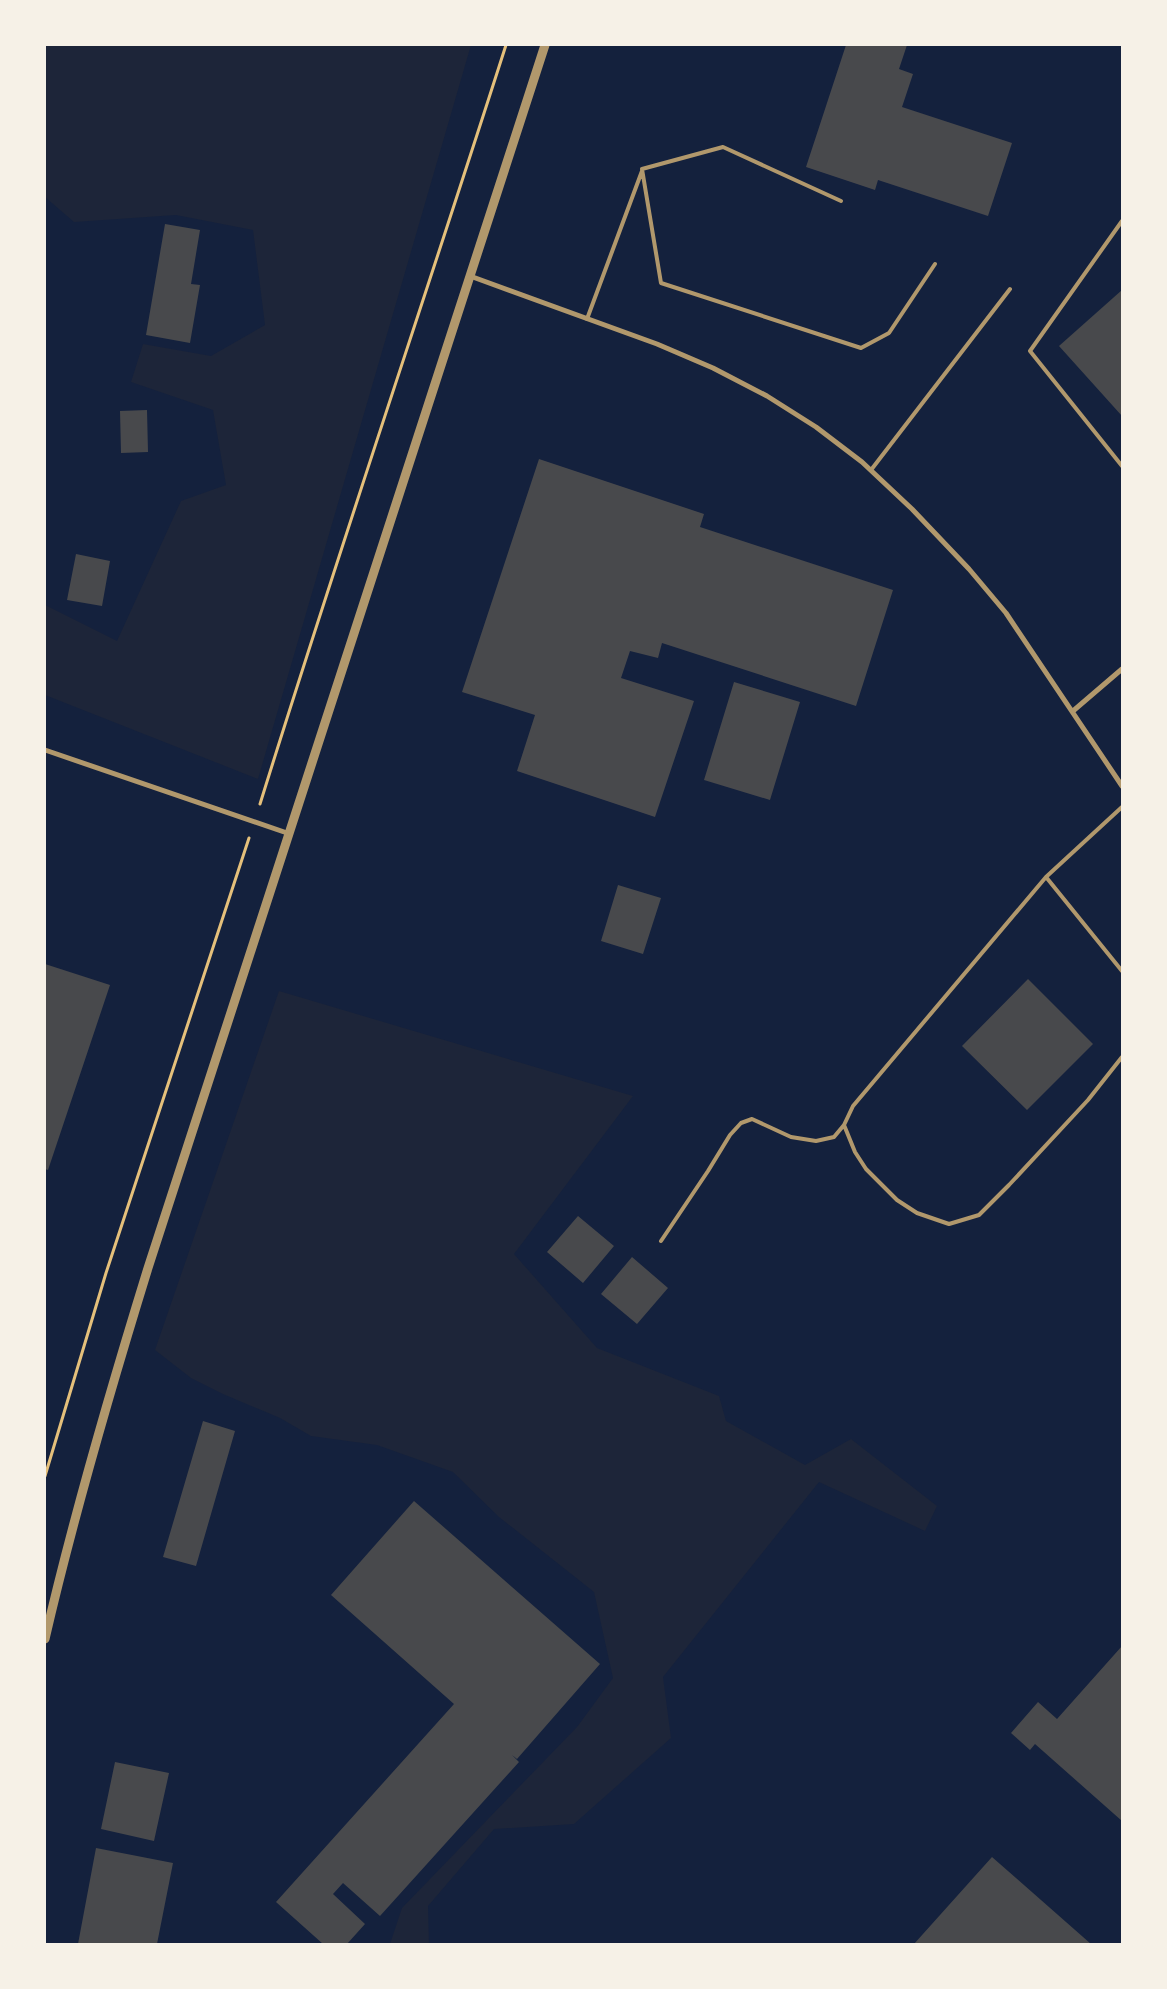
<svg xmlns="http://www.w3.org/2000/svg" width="1167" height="1989" font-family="Roboto,sans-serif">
  <rect width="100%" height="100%" fill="#14213d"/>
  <path fill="#1d2539" d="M45 45H471L258 779 45 695V605L117 641 181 501 226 485 213 410 131 382 143 344 211 356 265 325 253 230 176 215 74 222 45 197Z
    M279 991 633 1096 514 1254 597 1348 719 1396 726 1421 805 1465 851 1439 937 1506 925 1531 819 1482 663 1677 671 1738 574 1824 494 1829 428 1906 429 1944H390L402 1908 577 1727 613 1678 594 1592 499 1517 453 1472 377 1445 311 1436 280 1418 223 1394 191 1378 155 1350Z"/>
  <path fill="#48494c" d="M846 45H907L899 69 913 74 902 107 1012 143 988 216 878 180 875 190 806 167Z
    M165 224 200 230 191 284 200 285 190 343 146 335Z
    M1122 290V416L1059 346Z
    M147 410 148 452 121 453 120 411Z
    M539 459 704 514 700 527 893 590 856 706 662 643 658 658 630 651 621 678 694 701 655 817 517 771 535 715 462 692Z
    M76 554 110 561 102 606 67 600Z
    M734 682 800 702 770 800 704 780Z
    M618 885 661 898 643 954 601 941Z
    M45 964 110 985 48 1170 45 1169Z
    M1028 979 1093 1044 1027 1110 962 1046Z
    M578 1216 614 1246 583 1283 547 1252Z
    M632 1257 668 1288 637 1324 601 1294Z
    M203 1421 235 1431 196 1566 163 1557Z
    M414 1501 600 1664 517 1759 512 1755 519 1762 380 1916 343 1883 333 1894 365 1924 347 1944H323L276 1902 454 1704 331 1595Z
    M1122 1646V1821L1035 1744 1030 1750 1011 1733 1038 1702 1057 1719Z
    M115 1762 169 1773 154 1841 101 1829Z
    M96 1848 173 1863 157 1944H78Z
    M992 1857 1091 1944H914Z"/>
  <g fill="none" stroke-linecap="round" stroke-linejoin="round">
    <path stroke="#e5c07b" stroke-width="3" d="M260 804C339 550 425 298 506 45
      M45 1476 106 1273 249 838"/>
    <path stroke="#b1986c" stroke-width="4" d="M642 169 661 283 861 348 889 333 935 264
      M642 169 723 147 841 201
      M1122 221 1030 351 1122 466
      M587 319 642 171
      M871 470 1010 289
      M1122 807 1046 877 853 1106 844 1125 855 1152 866 1169 897 1200 917 1213 949 1224 979 1215 1009 1185 1088 1100 1122 1057
      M1046 877 1122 971
      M661 1241 708 1171 730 1135 741 1123 752 1119 791 1137 816 1141 834 1137 844 1125"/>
    <path stroke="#b1986c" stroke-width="5" d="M470 276 657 344 713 368 767 396 816 427 862 462 912 509 969 569 1006 613 1122 786
      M1073 711 1122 669
      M45 750 290 834"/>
    <path stroke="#b1986c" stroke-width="9" d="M45 1639C74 1514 110 1391 148 1268L545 45"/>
  </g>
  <rect width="1167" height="1989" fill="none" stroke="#f6f1e7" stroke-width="92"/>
</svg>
